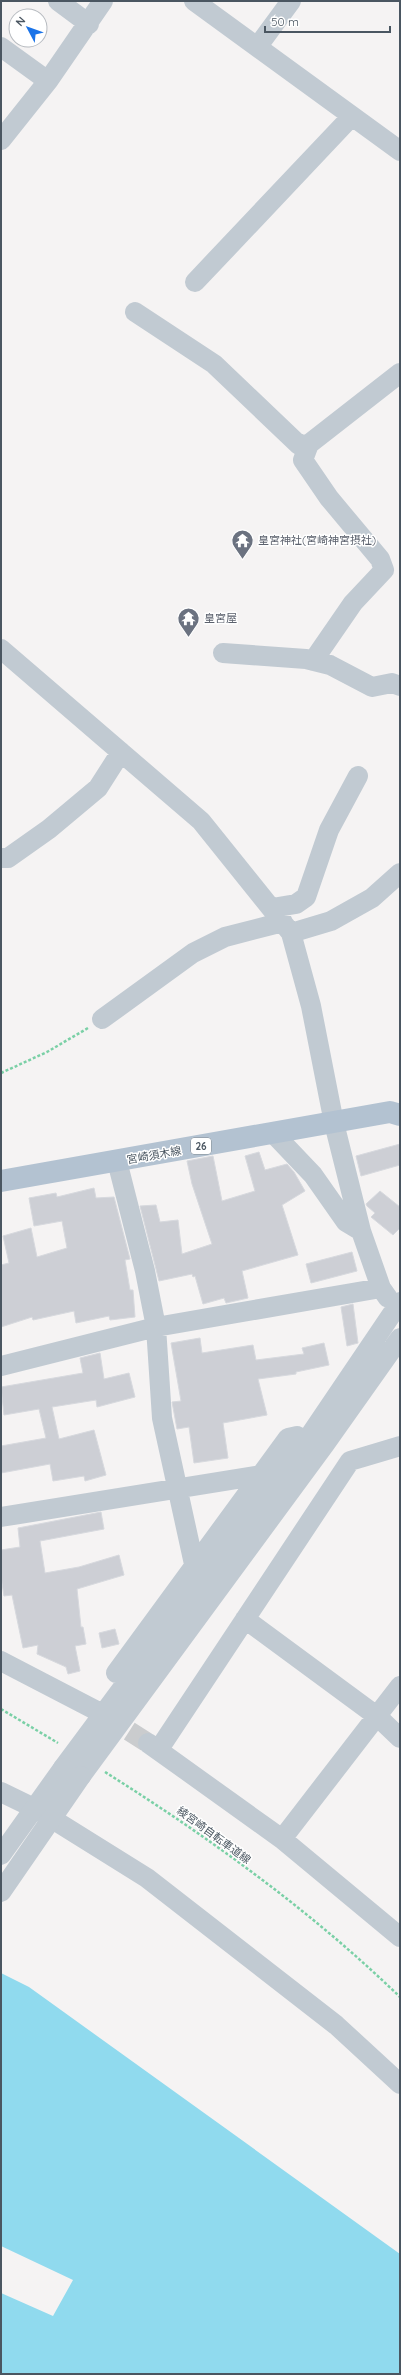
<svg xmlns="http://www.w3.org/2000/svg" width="401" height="2375" font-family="Quicksand,'Noto Sans JP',sans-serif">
  <rect width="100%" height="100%" fill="#f5f3f3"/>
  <path fill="#90daee" d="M1 1973 29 1987 400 2254V2374H1V2293L53 2316 73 2280 1 2246Z"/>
  <path fill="#cdcfd5" stroke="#d7d9de" d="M400 1144V1165L361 1176 356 1156Z
    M259 1152 265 1170 287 1164 294 1172 305 1191 282 1205 298 1255 242 1271 248 1298 226 1303 224 1298 203 1304 195 1276 193 1277 192 1274 159 1281 140 1206 156 1205 160 1222 178 1220 182 1254 212 1244 192 1184 187 1161 213 1156 222 1201 255 1191 245 1156Z
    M94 1188 96 1198 114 1197 130 1259 125 1260 130 1290H133L135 1317 110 1320 109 1316 76 1323 74 1311 33 1320 32 1317 1 1327V1265L9 1263 3 1236 31 1228 37 1257 67 1248 62 1221 34 1226 29 1198 56 1193 57 1197Z
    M380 1191 400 1207V1228L393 1235 371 1217 375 1213 367 1206 366 1204Z
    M352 1252 357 1271 311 1283 306 1264Z
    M353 1304 358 1343 347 1346 341 1307Z
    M200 1338 202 1353 253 1345 256 1360 304 1354 302 1348 324 1343 329 1365 296 1372V1374L258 1379 267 1415 223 1423 228 1458 194 1463 189 1427 177 1429 172 1402 181 1401 171 1343Z
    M100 1353 104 1379 129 1373 135 1397 97 1407 96 1400 52 1407 59 1439 94 1430 106 1475 85 1481 84 1476 53 1481 50 1464 1 1473V1446L46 1438 39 1409 4 1415 1 1387 83 1373 80 1358Z
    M101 1512 104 1529 40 1541 45 1573 79 1567 119 1555 124 1575 77 1589 81 1627H83L86 1644 75 1646 80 1671 68 1674 66 1667 37 1654 38 1645 23 1648 12 1595 4 1596 1 1577V1550L20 1547 18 1528Z
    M115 1629 119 1644 102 1648 99 1633Z"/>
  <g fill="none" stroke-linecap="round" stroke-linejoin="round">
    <path stroke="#caccce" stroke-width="20" stroke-dasharray="20 10" stroke-linecap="butt" d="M104 1715 148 1743"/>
    <path stroke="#7ad0a6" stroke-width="2.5" stroke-dasharray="3 2" stroke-linecap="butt" d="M1 1073 47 1052 88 1028
      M1 1709 58 1743
      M105 1772C210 1838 311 1911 400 1997"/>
    <path stroke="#c1cad2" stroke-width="20" d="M58 1 89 24
      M194 1 400 151
      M258 46 291 1
      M1 47 48 81
      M1 140 48 81 103 1
      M195 282 352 116
      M135 312 214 364 299 445 309 444
      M1 649 201 821 291 933 311 1006 334 1123 361 1231
      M223 653 306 659 330 665 372 687 392 683 400 686
      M313 661 353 603 384 570 380 559 329 498 303 460 309 444 400 373
      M1 858H8L49 829 98 788 121 752
      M272 908 296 904 306 897 329 830 358 776
      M291 933 331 921 372 898 400 873
      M102 1019 193 953 225 937 283 922
      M273 1133 313 1175 346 1222 361 1231 381 1288 388 1298
      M117 1161 145 1271 156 1327 162 1418 194 1564
      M1 1366 156 1327 381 1288
      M1 1517 262 1475
      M245 1619 378 1717 400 1738
      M1 1661 101 1713
      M116 1673 288 1438 297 1436 306 1441
      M148 1743 282 1839 400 1937
      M159 1749 350 1461 400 1446
      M63 1768 306 1441 400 1302
      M81 1776 325 1444 400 1338
      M1 1792 38 1810 147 1878 336 2025 400 2084
      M282 1839 400 1686"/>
    <path stroke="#b3c2d1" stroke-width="22" d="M1 1181 390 1112 400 1115"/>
    <path stroke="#c1cad2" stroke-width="20" d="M1 1855 63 1768
      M1 1892 81 1776"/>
  </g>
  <defs>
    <symbol id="temple-pin" viewBox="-11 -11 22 30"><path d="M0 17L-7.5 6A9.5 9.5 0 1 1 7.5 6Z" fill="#6b7280" stroke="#fff"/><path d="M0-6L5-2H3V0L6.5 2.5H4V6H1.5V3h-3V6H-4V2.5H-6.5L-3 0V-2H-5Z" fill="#fff"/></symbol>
  </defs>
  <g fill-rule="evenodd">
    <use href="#temple-pin" x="230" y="528" width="25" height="34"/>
    <use href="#temple-pin" x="176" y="606" width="25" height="34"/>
  </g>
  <g text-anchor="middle" stroke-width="3" stroke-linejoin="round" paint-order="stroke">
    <rect fill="#fff" stroke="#808990" stroke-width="1" x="191" y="1138" width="20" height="16" rx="3"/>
    <g font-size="10" font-weight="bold" fill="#4a5661">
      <text x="201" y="1150">26</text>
    </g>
    <g font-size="11" fill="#5b616d" stroke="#fff" text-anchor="start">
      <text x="258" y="544">皇宮神社(宮崎神宮摂社)</text>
      <text x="204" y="622">皇宮屋</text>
    </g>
    <g font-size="11" fill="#4a5661" stroke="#fff">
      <text transform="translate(154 1155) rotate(-10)" y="4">宮崎須木線</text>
      <text transform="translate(214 1835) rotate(36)" y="4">綾宮崎自転車道線</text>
    </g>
  </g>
  <rect width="401" height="2375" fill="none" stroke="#4a5661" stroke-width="4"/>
  <g transform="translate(28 28) rotate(311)"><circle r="19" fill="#ffffff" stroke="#b7bbc0"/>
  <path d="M0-3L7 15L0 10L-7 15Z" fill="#1a73e8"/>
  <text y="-6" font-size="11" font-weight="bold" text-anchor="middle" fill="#4a5661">N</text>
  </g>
  <path d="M265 26v6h125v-6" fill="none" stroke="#4a5661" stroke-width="2"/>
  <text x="271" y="26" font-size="12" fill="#4a5661" stroke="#ffffff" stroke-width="3" paint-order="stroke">50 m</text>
</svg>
